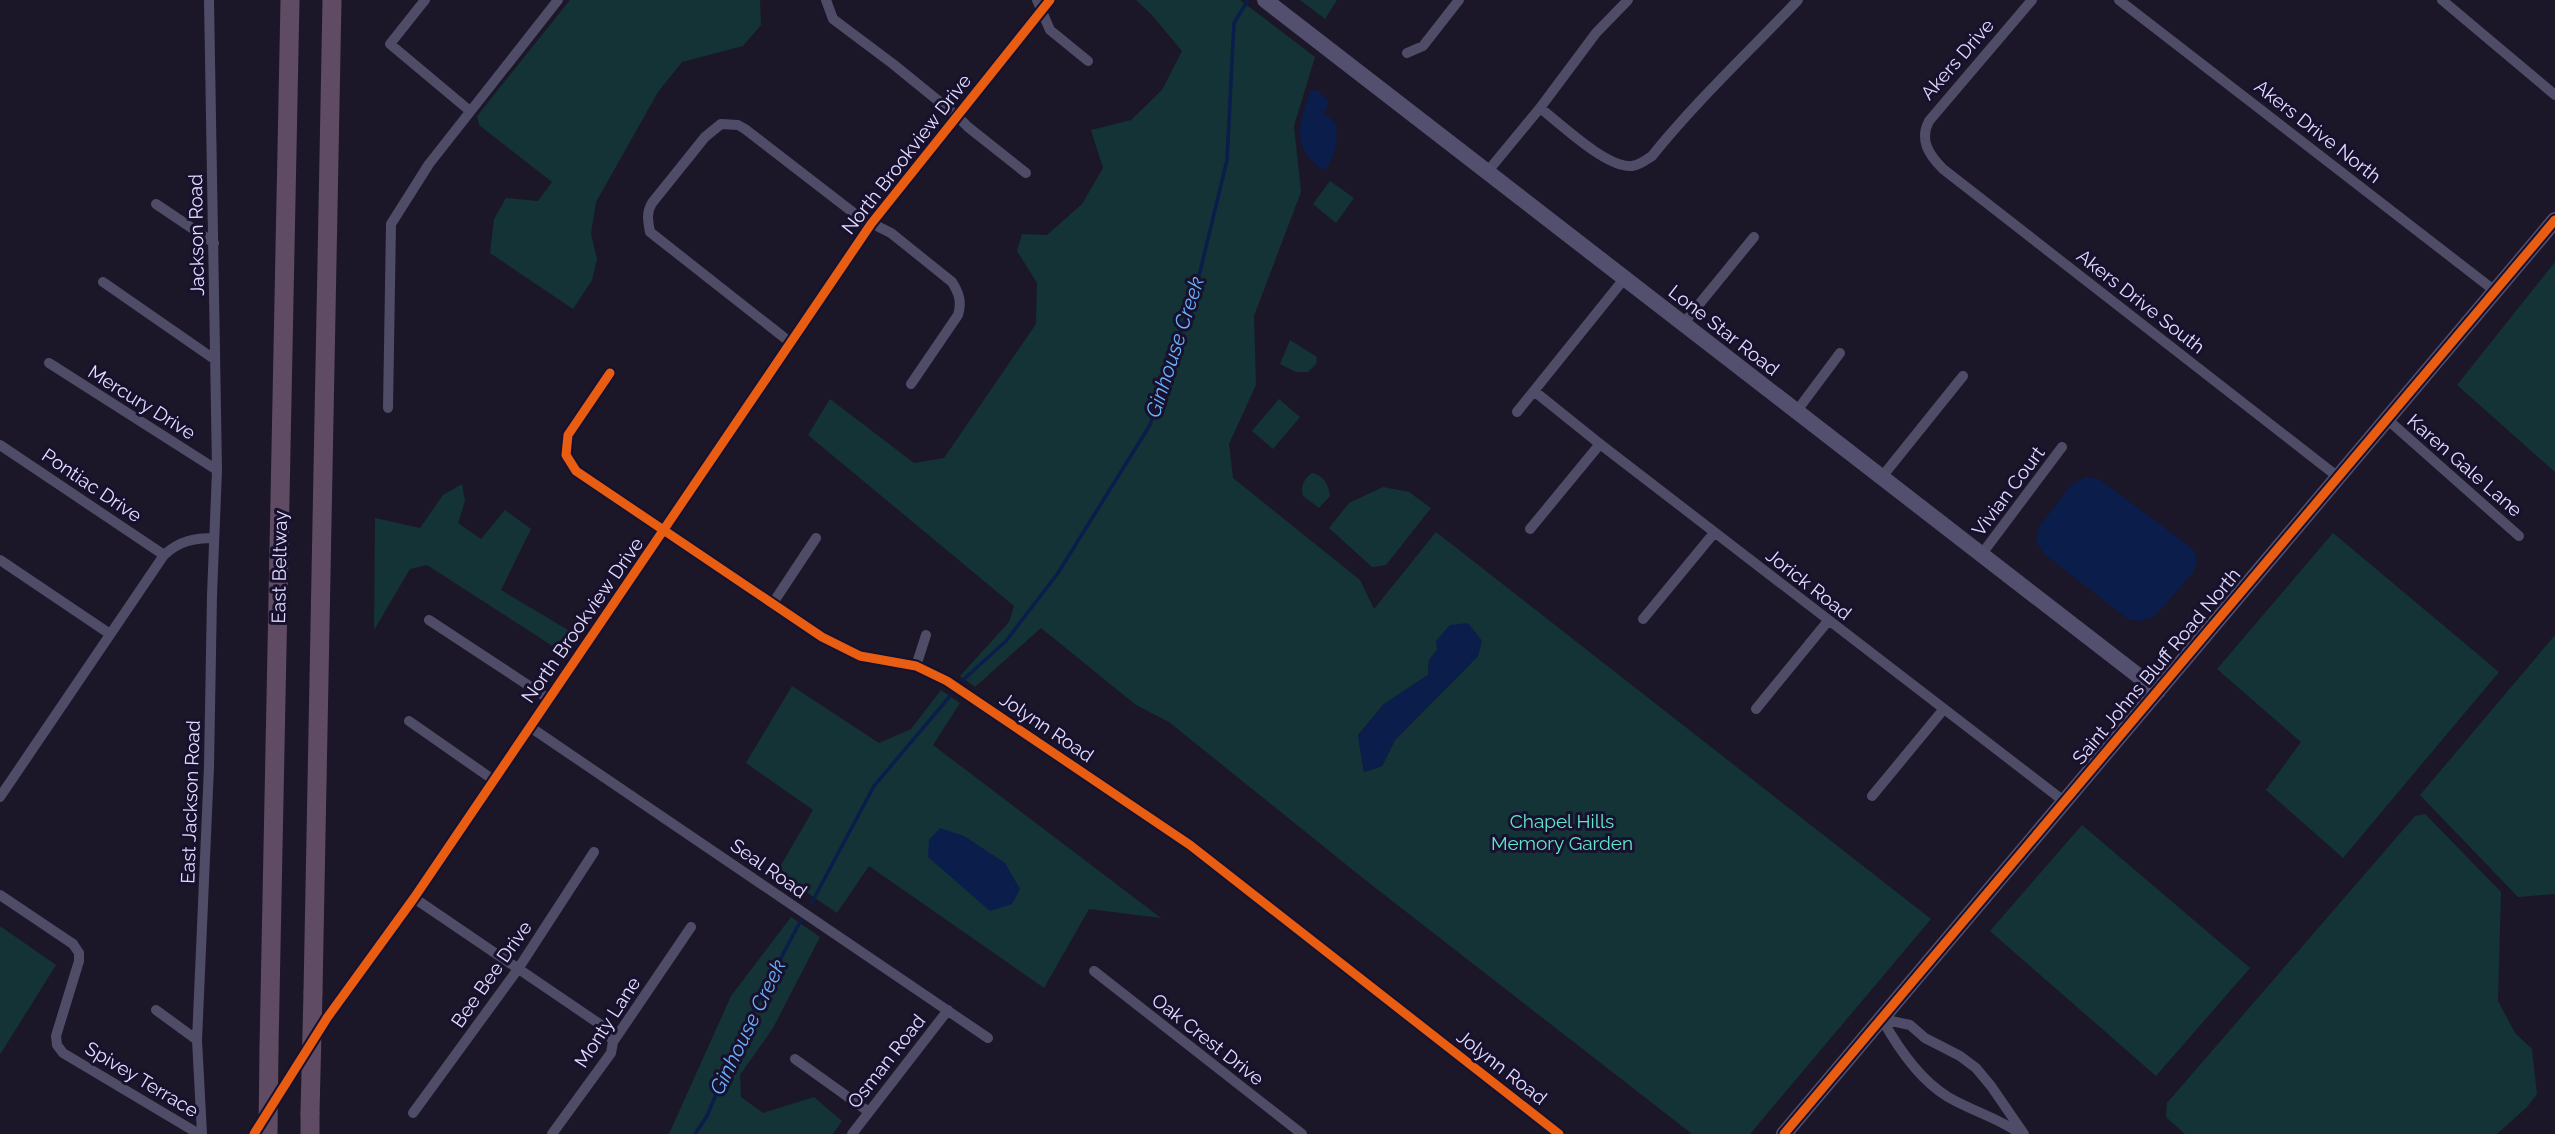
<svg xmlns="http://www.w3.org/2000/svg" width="2555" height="1134" font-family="Raleway,sans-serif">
  <rect width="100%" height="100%" fill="#1b1728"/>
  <path fill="#143336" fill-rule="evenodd" d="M570 0H760L761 25 743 46 682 62 658 92 596 202 591 234 597 259 592 280 573 309 490 253 494 219 506 198 538 201 552 182 479 125 477 116Z
    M1136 0H1240L1315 57 1294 126 1301 192 1254 316 1256 385 1229 444 1233 478 1360 580 1374 609 1436 532 1931 919 1750 1134H1692L1364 879 1169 722 1136 705 1041 628 975 687 960 676 1009 622 1014 606 808 435 830 399 914 463 944 458 1036 324 1037 283 1017 251 1022 234 1047 235 1082 204 1103 168 1091 130 1131 120 1162 90 1182 51 1151 14ZM1437 650 1478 656 1395 740 1382 766 1364 772 1358 735 1384 704 1428 675 1429 660Z
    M1300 0H1337L1325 19Z
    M1330 181 1354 198 1336 223 1313 204Z
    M2555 262V472L2457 385Z
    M1290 340 1317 357 1316 364 1308 372H1296L1280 364Z
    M1279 399 1300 417 1273 449 1252 431Z
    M1312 473C1324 476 1328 483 1330 496L1319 508 1303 496C1300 486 1304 479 1312 473Z
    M462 484 465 501 458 523 481 539 505 510 531 529 501 590 578 636 565 654 427 565 410 569 374 630 375 518 420 528 443 495Z
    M1383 487 1409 492 1431 508 1386 565 1372 567 1329 528 1349 503Z
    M2333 533 2499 672 2343 858 2266 790 2301 742 2217 669Z
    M2555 635V894L2518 897 2420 795Z
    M792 686 879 743 911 729 941 690 960 703 933 745 1161 918 1089 909 1044 988 869 866 837 913 777 872 813 810 746 763Z
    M2425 814 2501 892 2498 1001 2515 1033 2532 1049 2537 1094 2527 1107 2497 1134H2185L2166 1117 2167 1103 2415 816Z
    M2082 825 2250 968 2156 1076 1990 931Z
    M791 917 820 937 773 1028 740 1075 741 1097 763 1113 814 1097 842 1121 833 1134H669L731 996Z
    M0 926 56 965 1 1053H0Z"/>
  <path fill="#0b1d4b" d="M1317 90 1329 102 1324 113 1336 123C1338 142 1336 156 1324 171 1291 147 1298 126 1310 91Z
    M2086 477 2099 479 2193 549 2197 560 2194 571 2155 616 2142 621 2129 620 2043 553 2036 540 2039 527 2071 485Z
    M1468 623 1482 641 1478 656 1395 740 1382 766 1364 772 1358 736 1384 704 1428 675 1429 660 1437 650 1436 641 1450 625Z
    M940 828 964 836 1005 863 1020 889 1012 904 990 911 928 857 929 840Z"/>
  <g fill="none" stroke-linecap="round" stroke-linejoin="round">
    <path stroke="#0b1d4b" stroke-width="3.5" d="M963 680 1006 641 1058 573 1150 425 1199 276 1227 160 1234 23 1248 0
      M812 902 874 786 950 696
      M695 1134 707 1116 742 1032 801 920"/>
    <path stroke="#4f4c68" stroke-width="10" d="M425 0 390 44 470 111
      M826 0 833 19 893 64 957 116 968 127 1026 173
      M1037 0 1050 30 1088 61
      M2032 0 1929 121C1919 140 1929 155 1943 169L2338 477
      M2119 0 2495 291
      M2442 0 2555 95
      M1407 53 1423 46 1459 0
      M1540 108C1561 124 1606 168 1632 166 1640 165 1646 160 1652 156 1697 100 1749 52 1798 0
      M1488 171 1540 108 1596 33 1628 0
      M156 204 214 243
      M103 282 214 359
      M1683 324 1754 237
      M791 343 650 232C648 221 646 213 652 203L705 137 721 124 738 125 745 129 859 217 891 233 952 282C959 293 962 302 958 315L911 384
      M49 363 217 470
      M610 373 568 435 566 455 576 471 822 637 860 656 916 666 947 681 1190 845 1559 1134
      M1534 391 1600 444 2065 802
      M388 408 391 224 429 164 558 0
      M1517 412 1624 279
      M1796 412 1840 353
      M2388 420 2519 536
      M0 445 164 555
      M1881 478 1963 376
      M1530 529 1600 444
      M1981 555 2062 447
      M0 560 110 634
      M773 603 816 538
      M1643 619 1714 533
      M429 620 549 699
      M916 666 926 635
      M1756 709 1828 621
      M409 721 495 781
      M530 727 988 1038
      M1872 796 1943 710
      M0 797 164 555C179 541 194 538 214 538
      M0 895 73 944 79 953V961L56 1036 57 1045 63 1053 199 1134
      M414 898 604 1027 613 1042
      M1094 971 1302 1134
      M156 1010 197 1040
      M1882 1019 1910 1025 1925 1038 1960 1056 1976 1068 1991 1086 2024 1134
      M1882 1019C1898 1048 1920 1080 1948 1097 1972 1111 1998 1118 2021 1134
      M795 1059 869 1112
      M413 1113 518 969 594 852
      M202 1134 197 1040 209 767 212 595 217 470 209 0
      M254 1134 327 1018 414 898 871 224 1050 0
      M552 1134 611 1053 613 1042 691 927
      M852 1134 948 1010"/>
    <path stroke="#534f6e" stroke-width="16" d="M1265 0 2158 691
      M1784 1134 2555 220"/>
    <path stroke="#5f4b64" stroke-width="19" d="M313 992 332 0
      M269 1048 290 0
      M310 1113V1134"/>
    <path stroke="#5f4b64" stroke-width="19" d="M310 1113 313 992
      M268 1134 269 1048"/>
    <defs>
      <path id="cycleway" d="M610 373 568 435 566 455 576 471 822 637 860 656 916 666 947 681 1190 845 1559 1134
        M254 1134 327 1018 414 898 871 224 1050 0
        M1784 1134 2555 220"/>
    </defs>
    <use href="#cycleway" stroke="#17112e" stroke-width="13"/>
    <use href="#cycleway" stroke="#e95d12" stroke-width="9"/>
  </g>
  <g text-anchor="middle" stroke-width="6" stroke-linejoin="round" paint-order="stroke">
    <g font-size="19" fill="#e3ddff" stroke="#17112e">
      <text transform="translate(1957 59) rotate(-49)" y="7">Akers Drive</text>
      <text transform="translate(2318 131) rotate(38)" y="7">Akers Drive North</text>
      <text transform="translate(906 154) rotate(-52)" y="7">North Brookview Drive</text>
      <text transform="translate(196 235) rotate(-91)" y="7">Jackson Road</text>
      <text transform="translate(2141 301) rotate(38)" y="7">Akers Drive South</text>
      <text transform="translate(1724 330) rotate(38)" y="7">Lone Star Road</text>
      <text transform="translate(142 402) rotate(32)" y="7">Mercury Drive</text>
      <text transform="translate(2465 465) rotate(41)" y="7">Karen Gale Lane</text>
      <text transform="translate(92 485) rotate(34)" y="7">Pontiac Drive</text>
      <text transform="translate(2008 491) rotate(-53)" y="7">Vivian Court</text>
      <text transform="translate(279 567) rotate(-89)" y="7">East Beltway</text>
      <text transform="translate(1809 584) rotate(38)" y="7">Jorick Road</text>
      <text transform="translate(582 620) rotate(-55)" y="7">North Brookview Drive</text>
      <text transform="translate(2156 666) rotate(-50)" y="7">Saint Johns Bluff Road North</text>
      <text transform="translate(1047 727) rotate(34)" y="7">Jolynn Road</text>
      <text transform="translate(190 802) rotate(-88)" y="7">East Jackson Road</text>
      <text transform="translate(769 868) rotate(35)" y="7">Seal Road</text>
      <text transform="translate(491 974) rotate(-55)" y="7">Bee Bee Drive</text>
      <text transform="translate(607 1022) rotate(-57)" y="7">Monty Lane</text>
      <text transform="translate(1208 1039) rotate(38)" y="7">Oak Crest Drive</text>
      <text transform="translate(886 1061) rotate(-52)" y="7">Osman Road</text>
      <text transform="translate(1502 1067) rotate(38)" y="7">Jolynn Road</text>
      <text transform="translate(142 1079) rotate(31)" y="7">Spivey Terrace</text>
    </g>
    <g font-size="19" fill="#62e6cd" stroke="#17112e">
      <text x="1562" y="828">Chapel Hills<tspan x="1562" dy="22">Memory Garden</tspan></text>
    </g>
    <g font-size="21" font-style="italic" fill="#6bb2ff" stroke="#17112e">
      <text transform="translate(1175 347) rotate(-72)" y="7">Ginhouse Creek</text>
      <text transform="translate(748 1027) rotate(-64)" y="7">Ginhouse Creek</text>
    </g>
  </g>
</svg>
